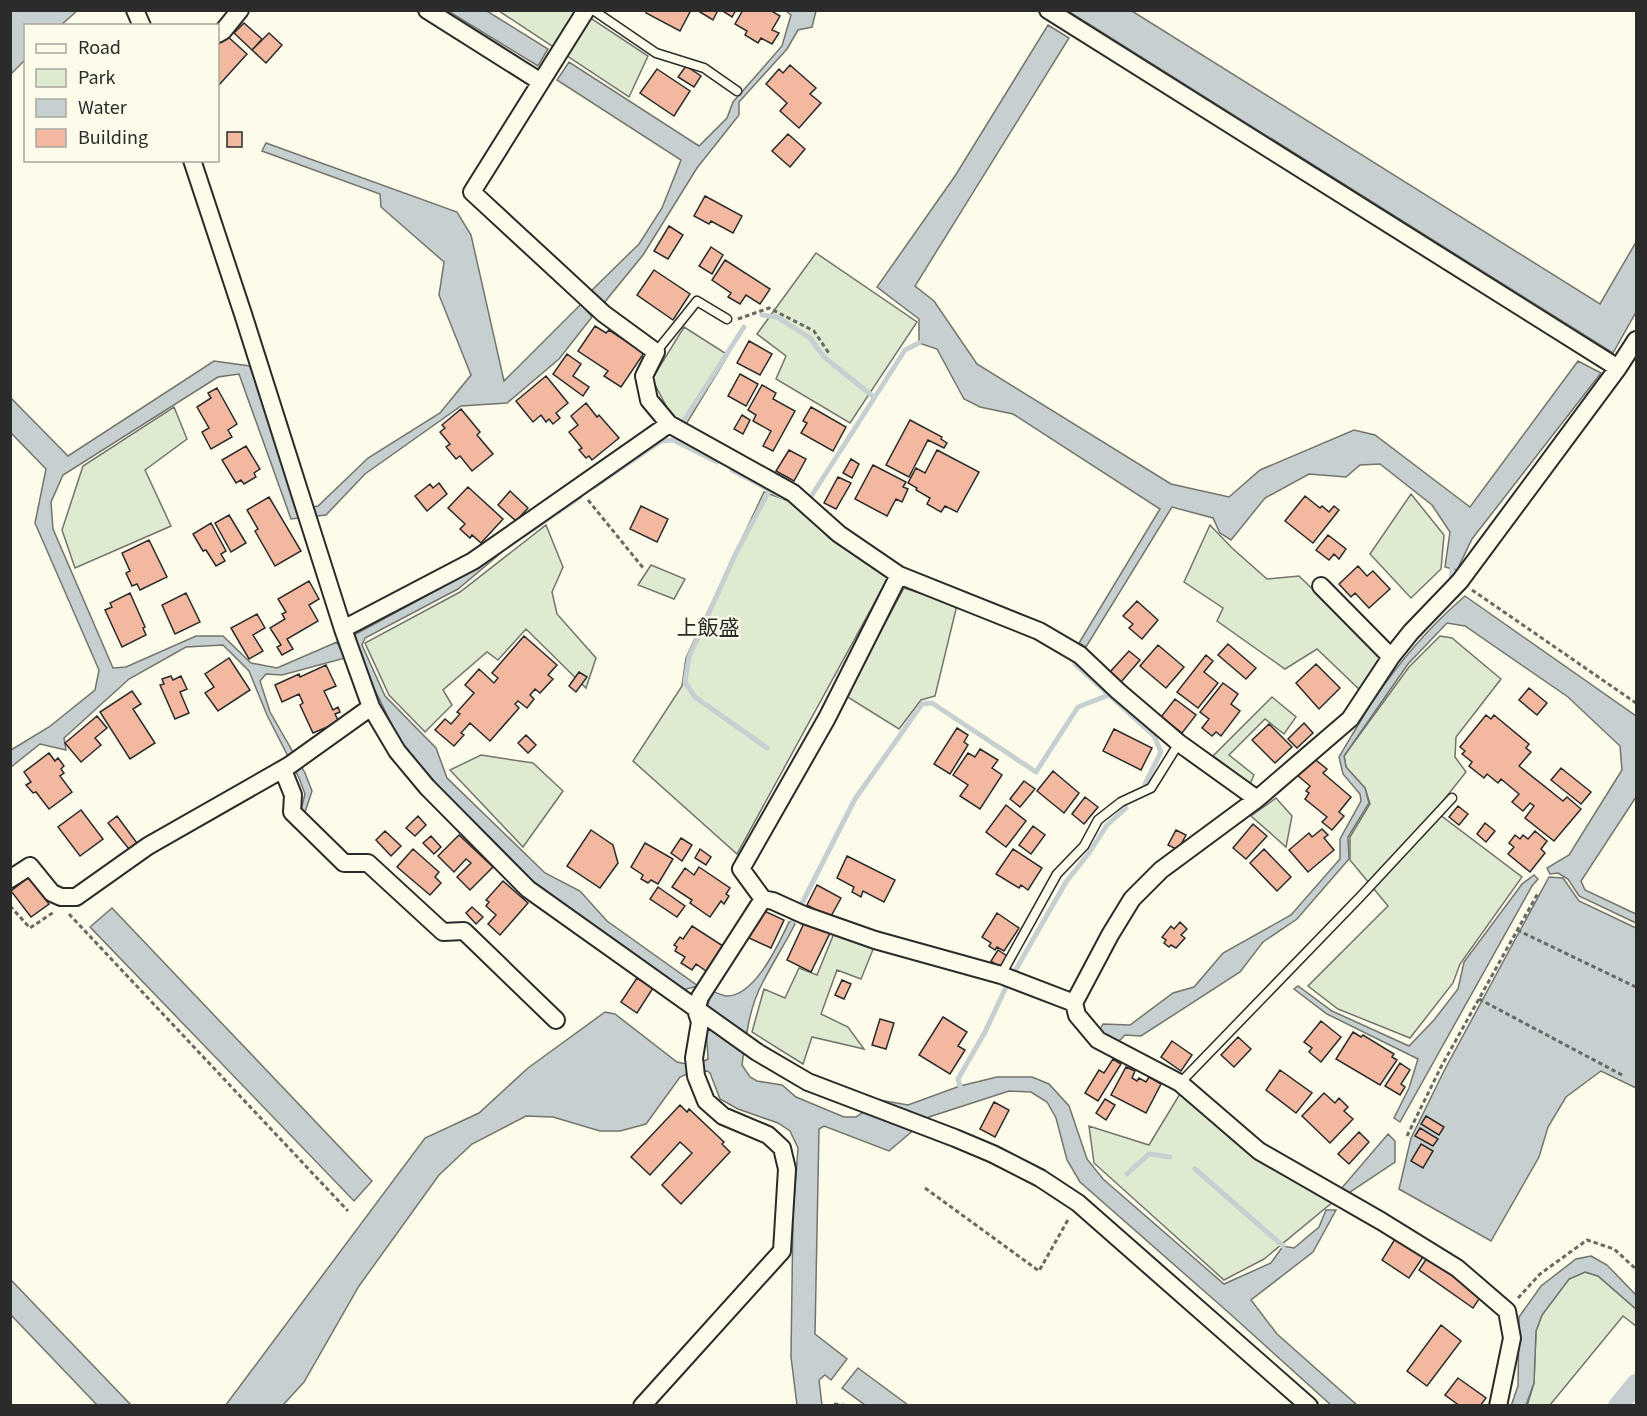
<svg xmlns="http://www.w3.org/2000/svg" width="1647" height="1416" font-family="Georgia,'Noto Sans JP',serif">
  <rect width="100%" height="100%" fill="#fdfbea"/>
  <path fill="#deebd1" stroke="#74746e" stroke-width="1.5" d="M499 11H580L648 56 629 97Z
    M816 253 917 322 850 423 776 379 786 356 757 334Z
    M684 327 728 355 685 426 673 419 652 379Z
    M174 407 187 439 145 470 171 526 75 568 62 530 83 466Z
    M764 492 797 504 829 538 888 578 737 854 633 761 682 686 686 658Z
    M1411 494 1444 535 1441 569 1411 598 1370 554Z
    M546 525 563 567 552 592 557 614 596 658 586 688 526 629 498 660 487 652 443 690 452 705 425 732 389 695 365 643 460 592Z
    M1210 525 1232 548 1267 579 1299 576 1383 657 1361 691 1317 649 1285 669 1217 621 1223 608 1184 582Z
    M651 565 685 579 674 599 638 585Z
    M904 588 957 605 935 696 921 700 899 729 846 696Z
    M1440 636 1452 638 1501 679 1456 737 1455 757 1466 772 1435 811 1522 877 1460 964 1453 983 1410 1038 1338 1009 1308 986 1388 906 1350 860V837L1370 804 1365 788 1346 767 1344 756 1409 667Z
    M1272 697 1296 717 1284 734 1265 719 1229 755 1254 775 1250 784 1213 756Z
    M481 755 533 763 563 791 523 847 450 770Z
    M1276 798 1292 816 1286 847 1251 816Z
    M835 931 874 947 861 979 837 970 821 1014 848 1027 864 1049 812 1037 803 1064 752 1032 764 989 785 998 799 968 817 975Z
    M1181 1092 1334 1201 1264 1259 1224 1280 1094 1163 1089 1126 1149 1145Z
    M1585 1272 1598 1276 1636 1309V1326L1623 1316 1550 1405 1527 1406 1534 1383 1536 1331 1542 1315 1569 1279Z"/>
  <path fill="#c7d0d0" stroke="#74746e" stroke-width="1.5" d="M11 10H77V11L61 25 26 26 25 60 11 74Z
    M448 11H487L548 49 538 66Z
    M786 11H816L812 27 798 30 787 49 739 102V115L697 168 643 255 603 304 591 291 639 244 662 208 681 160 557 80 569 62 699 146 727 118 733 102 782 46 791 15Z
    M1068 11H1132L1600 304 1636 242V312L1613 353Z
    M1048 25 1069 38 915 286 934 301 977 364 1171 484 1229 497 1260 470 1354 430 1375 435 1470 507 1578 361 1601 373 1472 539 1457 570 1445 567 1450 532 1432 505 1380 464 1360 465 1346 477 1309 474 1265 498 1231 540 1220 533 1213 518 1172 507 1086 647 1079 643 1160 509 1013 414 980 407 964 399 937 349 919 343V319L877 287 955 176Z
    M266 143 457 212 471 235 504 381 581 304 592 317 559 359 507 403 461 406 365 474 326 515 291 519 239 374 218 377 63 475 51 502 53 529 113 668 126 667 196 636H223L251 663 277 668 337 642 341 650 354 646 352 636 461 577 514 542 458 589 365 638 362 645 385 696 436 748 447 778 545 873 580 891 607 921 698 986 683 990 546 894 441 790 400 741 357 654 344 653 345 658 282 675 266 674 260 681 270 712 305 773 312 791 305 812 300 814 305 794 299 778 267 715 249 671 223 645 186 647 129 679 64 738 66 750 40 744 11 767V750L49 727 95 690 99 670 35 523 46 469 11 433V398L68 456 214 361 250 366 270 425 297 510 318 506 368 458 440 413 471 375 439 295 444 262 381 207 380 194 262 151Z
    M1465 596 1636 716V797L1581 881 1585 890 1636 914V923L1579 896 1568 879 1558 873 1550 874 1547 868 1569 855 1622 770 1620 746 1568 697 1465 626 1447 623 1408 664 1344 756 1346 767 1365 788 1369 803 1348 837 1349 859 1297 919 1263 942 1240 972 1141 1036 1125 1035 1116 1044 1099 1031 1103 1024 1130 1025 1173 993 1194 987 1223 953 1291 915 1340 859V839L1361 801 1360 794 1343 774 1339 757C1350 739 1361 719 1373 701 1399 662 1430 626 1465 596Z
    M1534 875 1538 879 1532 886 1400 1122 1394 1118 1409 1088 1418 1059 1327 1014 1294 989 1298 986 1332 1011 1409 1046 1434 1020 1458 989 1464 962 1522 884Z
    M1549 877 1563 878 1579 901 1636 928V1088L1601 1071 1566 1097 1548 1127 1539 1157 1491 1241 1399 1189 1411 1138 1445 1069Z
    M112 908 372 1181 354 1201 90 927Z
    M793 921 795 924C785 944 773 962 763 982 749 1007 746 1037 742 1065L750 1077 757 1081 782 1085 796 1097 844 1117H856L880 1100 908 1105 960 1086 997 1077H1032L1049 1084 1069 1106 1087 1159 1103 1179 1224 1284 1271 1263 1283 1246 1294 1248 1319 1227 1326 1210H1336L1313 1252 1251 1300 1277 1334 1357 1405H1331L1228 1312 1080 1182 1067 1160 1056 1118 1047 1102 1031 1092 1009 1091 929 1117 889 1151 824 1126 819 1129 815 1334 847 1359 831 1380 825 1375 819 1380 822 1405H797L791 1357 793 1215 798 1148 790 1131 778 1123 738 1109 720 1099 710 1073 707 1071 689 1073 680 1077 646 1124 620 1131H600L553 1117 526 1116 472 1144 439 1175 359 1286 304 1382 283 1405 225 1406 425 1138 479 1113 528 1068 605 1012 615 1014 677 1062C686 1065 700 1064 708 1059 707 1037 703 1011 712 991 717 993 721 995 726 996 755 997 779 943 789 922Z
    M1388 1134 1395 1141V1162L1347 1194 1340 1190Z
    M1591 1256 1607 1265 1636 1295V1309L1598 1276 1585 1272 1569 1279 1542 1315 1536 1331 1534 1383 1526 1405 1511 1406 1518 1386 1519 1317 1541 1286 1576 1259Z
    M11 1280 131 1405H97L11 1315Z
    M858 1368 908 1405H865L842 1388Z"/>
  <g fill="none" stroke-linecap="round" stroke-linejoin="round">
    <path stroke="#c7d0d0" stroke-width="5" d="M762 315 777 317 810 338 824 357 874 397
      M683 422 744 327
      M732 470 783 497
      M595 486 661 441 673 440 717 462
      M812 495 905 350 919 343
      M524 535 580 497
      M1451 585 1452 569
      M1075 664 1154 736 1161 752 1145 784
      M767 748 695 697 685 682 689 657 735 555 769 491
      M793 921 855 799 922 704 932 703 1036 772 1078 707 1109 695
      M960 1086 958 1079 985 1032 1007 985 1066 882 1089 853 1107 825 1126 808
      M1195 1169 1283 1246
      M1127 1174 1149 1154 1170 1157"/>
    <path stroke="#c7d0d0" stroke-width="20" d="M1618 1406 1636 1384"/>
  </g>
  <path fill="#f2b8a0" stroke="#2b2b2b" stroke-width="1.5" d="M647 10H691L680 31 646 13Z
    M702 10H718L713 20 700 12Z
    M721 10H736L732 17Z
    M743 10H770L780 16 772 30 779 33 772 44 761 38 758 43 745 35 747 31 735 24Z
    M244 23 262 39 252 50 234 33Z
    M269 33 282 45 266 63 252 50Z
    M226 35 247 54 218 86V45Z
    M790 65 816 88 810 94 821 103 799 128 780 111 787 103 766 84 779 69 783 73Z
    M686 66 701 76 694 87 678 77Z
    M657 69 690 91 674 116 640 93Z
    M227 132H242V147H227Z
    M788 134 805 149 790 167 772 151Z
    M705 196 742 216 733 233 711 221 709 224 694 216Z
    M669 226 683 235 668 259 654 251Z
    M711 247 723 255 712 274 699 266Z
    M725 260 770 289 760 304 746 295 740 304 728 297 731 293 712 280Z
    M654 270 690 294 673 320 637 295Z
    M595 326 606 333 609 330 644 353 621 387 604 376 608 371 578 351Z
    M749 341 772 354 760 375 737 363Z
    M567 354 581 364 573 376 589 387 583 396 553 374Z
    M740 374 758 384 746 406 728 396Z
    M546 376 568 403 556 413 560 418 553 424 549 419 546 422 541 415 533 422 516 401Z
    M762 385 776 393 773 399 795 411 773 451 763 446 771 431 753 421 756 415 748 410Z
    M217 388 237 424 228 430 232 437 211 449 202 432 209 428 197 407 211 398 208 393Z
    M586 403 597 417 599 415 619 438 592 460 589 456 586 458 579 450 582 448 569 432 578 425 571 416Z
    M811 407 846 427 833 451 801 433 807 423 803 421Z
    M461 409 480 432 477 435 493 454 472 471 460 456 456 459 446 447 450 444 440 432 445 428 442 425Z
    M742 415 750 420 743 434 734 429Z
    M910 420 942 437 941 439 947 443 944 448 928 440 909 477 886 465Z
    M246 446 260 469 254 473 256 477 244 484 241 480 236 483 222 460Z
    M789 450 806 459 794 481 776 471Z
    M937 450 979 472 957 512 945 506 941 512 927 504 930 498 916 490 917 488 908 483 916 468 925 473Z
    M851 459 859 464 852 478 843 473Z
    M873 465 906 482 903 487 908 489 902 502 896 499 887 516 855 499Z
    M838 477 851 483 836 509 824 503Z
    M439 483 447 494 427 511 415 496 430 484 433 488Z
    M468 487 503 519 481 543 472 535 470 538 460 529 465 524 448 508Z
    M510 491 528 508 516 521 498 505Z
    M1305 496 1320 508 1322 506 1329 512 1334 506 1339 510 1313 543 1285 521Z
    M269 497 301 551 275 566 255 531 258 529 247 510Z
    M641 506 668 519 657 542 630 529Z
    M229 515 246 543 231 552 215 523Z
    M211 523 226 551 221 554 225 561 216 566 206 550 203 551 193 534Z
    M1328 535 1346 549 1339 559 1334 554 1329 560 1316 550Z
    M149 540 167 577 140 590 137 584 132 586 126 573 130 571 122 553Z
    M1358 566 1367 576 1373 571 1390 589 1369 608 1355 593 1351 597 1339 584Z
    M309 581 319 599 309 605 318 621 287 639 293 649 282 655 277 647 281 645 270 628 285 619 282 614 286 612 278 599Z
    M130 593 145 627 143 628 146 635 122 647 105 610 112 607 110 603Z
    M186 593 200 622 175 634 162 605Z
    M1137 601 1158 620 1142 639 1129 628 1133 624 1123 616Z
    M257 614 265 628 253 635 263 651 249 659 231 628Z
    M524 636 557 665 548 675 553 679 540 693 535 689 530 695 534 699 527 708 518 701 515 704 519 708 490 741 470 723 461 733 464 735 454 746 435 730 445 719 451 724 460 714 457 712 474 693 465 685 479 669 494 683 498 678 492 673Z
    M1228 644 1256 668 1246 679 1218 655Z
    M1158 645 1184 667 1166 688 1140 666Z
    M1129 651 1140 660 1121 682 1110 672Z
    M1206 655 1213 661 1204 672 1218 683 1198 708 1177 692Z
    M229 658 250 690 218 711 205 693 214 687 205 674Z
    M1316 664 1340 688 1319 709 1296 683Z
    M326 665 336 686 324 691 333 710 338 707 340 712 335 714 339 722 313 733 300 705 303 703 299 694 282 702 275 685 299 674 300 677Z
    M579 672 587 677 576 692 569 686Z
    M171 676 173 680 181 676 187 689 180 692 189 713 175 719 160 685 164 684 162 679Z
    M1223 683 1238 694 1231 704 1240 711 1221 736 1216 732 1212 736 1202 728 1209 719 1200 712Z
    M1529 688 1547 703 1537 715 1519 700Z
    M132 691 141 704 133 709 155 743 130 759 100 712Z
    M1175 699 1196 715 1182 733 1161 717Z
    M1486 715 1491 719 1494 715 1529 744 1526 748 1531 752 1519 766 1563 801 1567 797 1581 809 1554 841 1525 818 1534 806 1530 803 1523 811 1512 802 1519 794 1501 779 1498 783 1487 774 1484 778 1469 766 1472 762 1462 754 1465 751 1460 747Z
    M97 716 107 728 95 738 101 745 81 762 65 743Z
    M1304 723 1313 733 1297 748 1288 739Z
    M1269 724 1292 747 1275 763 1252 740Z
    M957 728 968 735 964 742 968 745 950 774 934 764Z
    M1114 729 1152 748 1141 770 1103 751Z
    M526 735 536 745 528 753 518 743Z
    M980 749 998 760 992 768 1002 775 980 809 960 796 968 785 953 775 968 753 975 757Z
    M49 753 55 761 58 758 64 766 61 769 64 773 60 776 72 792 49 809 36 792 33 793 26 785 31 782 24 772Z
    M1312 757 1327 769 1323 773 1351 797 1339 812 1344 816 1332 830 1322 822 1327 817 1305 799 1309 793 1306 791 1310 786 1297 775Z
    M1561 768 1591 792 1581 804 1551 780Z
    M1053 771 1079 793 1064 813 1037 791Z
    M1024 781 1035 789 1020 807 1010 799Z
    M1085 797 1098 807 1084 824 1072 814Z
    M1006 805 1026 821 1006 847 986 832Z
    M1458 806 1468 814 1459 825 1449 817Z
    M81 810 103 839 80 856 58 827Z
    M117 816 137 843 129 849 108 823Z
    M418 816 426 825 415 836 406 828Z
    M1485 823 1495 831 1486 842 1477 834Z
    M1253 824 1267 836 1246 859 1233 848Z
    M1033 826 1045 835 1031 854 1019 845Z
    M1322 829 1328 835 1324 838 1334 850 1308 872 1289 850 1309 833 1312 837Z
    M591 830 613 845 618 863 600 888 567 866Z
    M1176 830 1186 835 1178 850 1168 845Z
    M385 831 401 846 391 856 376 840Z
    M1535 831 1547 841 1541 849 1545 853 1530 872 1508 854 1514 847 1509 843 1515 835 1520 839 1523 835 1528 839Z
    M459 835 493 867 470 890 457 877 471 863 466 859 454 872 438 856Z
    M431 836 441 847 434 854 423 843Z
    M681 838 692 845 682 861 671 853Z
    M645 843 673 859 658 884 651 880 648 883 641 879 643 875 631 867Z
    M413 849 439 872 435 877 441 883 430 895 397 867Z
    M700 849 711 857 706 865 695 858Z
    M1013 849 1042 868 1028 890 1021 885 1019 888 996 874Z
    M1264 849 1291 877 1277 891 1250 863Z
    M847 856 895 880 884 902 863 891 861 897 852 892 854 887 837 878Z
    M699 867 730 888 726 894 729 896 724 904 721 901 710 917 690 903 692 900 672 887 685 868 694 875Z
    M29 877 49 904 31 917 11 891Z
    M503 881 528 903 500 935 488 924 496 915 486 906 489 902 486 900Z
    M817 885 841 898 830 918 807 905Z
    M658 887 685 906 677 917 650 899Z
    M472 907 483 917 476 924 466 913Z
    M762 910 784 920 771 948 749 938Z
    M997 913 1019 928 1004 951 997 947 995 950 989 946 991 943 982 937Z
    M805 921 830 933 811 972 787 960Z
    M1180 922 1187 929 1181 935 1185 938 1176 948 1171 945 1169 947 1164 943 1166 940 1162 937 1171 926 1174 929Z
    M692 926 723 946 706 971 696 964 692 970 681 963 685 957 675 951 677 947 674 945 680 937 683 939Z
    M998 950 1007 956 1000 967 991 961Z
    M637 978 653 988 637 1013 621 1002Z
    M842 980 851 984 844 999 835 995Z
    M943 1017 967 1032 958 1046 965 1050 950 1074 919 1055Z
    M880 1019 894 1023 886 1049 872 1045Z
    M1321 1021 1341 1037 1321 1062 1309 1052 1312 1048 1304 1042Z
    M1353 1032 1361 1037 1363 1035 1394 1054 1392 1057 1397 1060 1380 1085 1336 1059Z
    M1238 1037 1251 1049 1234 1067 1221 1055Z
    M1172 1041 1192 1055 1181 1071 1161 1057Z
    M1113 1059 1121 1064 1098 1101 1085 1093 1099 1070 1104 1073Z
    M1400 1063 1410 1070 1401 1084 1405 1087 1400 1095 1385 1086Z
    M1126 1067 1135 1071 1132 1078 1137 1081 1139 1078 1146 1082 1149 1077 1161 1084 1146 1113 1111 1095Z
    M1280 1070 1312 1093 1296 1113 1266 1090Z
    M1324 1093 1335 1103 1339 1098 1348 1107 1344 1111 1353 1119 1330 1143 1302 1116Z
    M1105 1099 1115 1105 1106 1120 1096 1113Z
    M994 1102 1009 1110 995 1137 980 1129Z
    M680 1105 687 1112 689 1109 724 1142 722 1144 730 1152 681 1204 662 1185 692 1153 680 1142 650 1175 631 1157Z
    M1426 1116 1444 1127 1439 1135 1421 1124Z
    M1420 1128 1438 1139 1433 1146 1415 1136Z
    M1359 1132 1369 1142 1349 1164 1338 1154Z
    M1421 1144 1433 1151 1423 1168 1411 1161Z
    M1395 1239 1423 1257 1409 1278 1382 1260Z
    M1427 1258 1481 1296 1473 1308 1419 1270Z
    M1441 1325 1461 1341 1427 1386 1407 1371Z
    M1458 1378 1486 1398 1480 1406H1460L1445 1395Z"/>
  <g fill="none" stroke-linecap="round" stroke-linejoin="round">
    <defs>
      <path id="service" d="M593 10 656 53 704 68 737 91
        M656 352 697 301 727 319
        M1001 975 1057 874 1084 846 1098 820 1121 802 1151 788 1179 743
        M1180 1083 1360 897 1452 798"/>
      <path id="minor" d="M135 10 142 26
        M427 10 541 82
        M586 10 472 192 604 314 656 352 644 376 649 400 669 424
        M1048 10 1618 368
        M218 34 223 31 240 10
        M192 160 243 314 343 629 371 707 397 751 427 787 528 889 757 1052 808 1082 955 1138 993 1154 1040 1178 1078 1203 1309 1406
        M899 575 827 718 741 869 763 899 773 901 804 915 875 940 1001 975 1074 1003 1077 1015 1098 1040 1180 1083 1259 1151 1381 1221 1457 1268 1507 1311 1512 1338 1498 1406
        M1321 586 1391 657
        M343 629 473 561 669 424 793 493 839 534 899 575 1039 631 1080 655 1118 691 1179 743 1257 799
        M283 770 293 795 292 812 344 863H368L443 932 464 931 556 1020
        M10 879 30 866 52 893 61 897H76L148 846 290 765 371 707
        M1074 1003 1110 935 1132 899 1161 870 1257 799 1350 719 1391 657 1411 632 1460 581 1618 368 1636 340
        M642 1406 782 1251 787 1169 782 1148 768 1135 723 1116 706 1101 696 1076 694 1058 700 1022 696 1010 700 997 763 899"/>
    </defs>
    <use href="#service" stroke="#2b2b2b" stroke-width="11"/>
    <use href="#minor" stroke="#2b2b2b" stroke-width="20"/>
    <path stroke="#6a6964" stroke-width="3" stroke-dasharray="4.5 3" stroke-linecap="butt" d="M738 319 769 308 814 331 830 355
      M588 500 644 569
      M1472 590 1636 703
      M10 906 30 928 54 912
      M69 914 348 1211
      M1517 930 1636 987
      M1479 999 1624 1076
      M1407 1136 1441 1067 1538 893
      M925 1188 1039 1271 1069 1218
      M1518 1298 1540 1274 1587 1240 1614 1249 1636 1269
      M834 1404 849 1406"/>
    <use href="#service" stroke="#fdfbea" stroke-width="8"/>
    <use href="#minor" stroke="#fdfbea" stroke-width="16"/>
  </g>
  <g text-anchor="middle" stroke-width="4.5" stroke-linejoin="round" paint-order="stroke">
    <g font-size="21" fill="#2b2b2b" stroke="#fdfbea">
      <text x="708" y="635">上飯盛</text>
    </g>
  </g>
  <rect width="1647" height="1416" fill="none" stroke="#2b2b2b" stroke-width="24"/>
  <rect x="24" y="24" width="195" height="138" fill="#fdfbea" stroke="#a9a89e" stroke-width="1.5"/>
  <rect x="36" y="44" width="30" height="9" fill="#fdfbea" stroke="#a9a89e" stroke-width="1.5"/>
  <text x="78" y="54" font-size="18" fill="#2b2b2b">Road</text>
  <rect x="36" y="69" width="30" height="18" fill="#deebd1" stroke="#a9a89e" stroke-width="1.5"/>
  <text x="78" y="84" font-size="18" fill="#2b2b2b">Park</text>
  <rect x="36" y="99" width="30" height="18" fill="#c7d0d0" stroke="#a9a89e" stroke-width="1.5"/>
  <text x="78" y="114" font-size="18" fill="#2b2b2b">Water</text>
  <rect x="36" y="129" width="30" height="18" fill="#f2b8a0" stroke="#a9a89e" stroke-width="1.5"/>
  <text x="78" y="144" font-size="18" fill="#2b2b2b">Building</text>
</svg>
